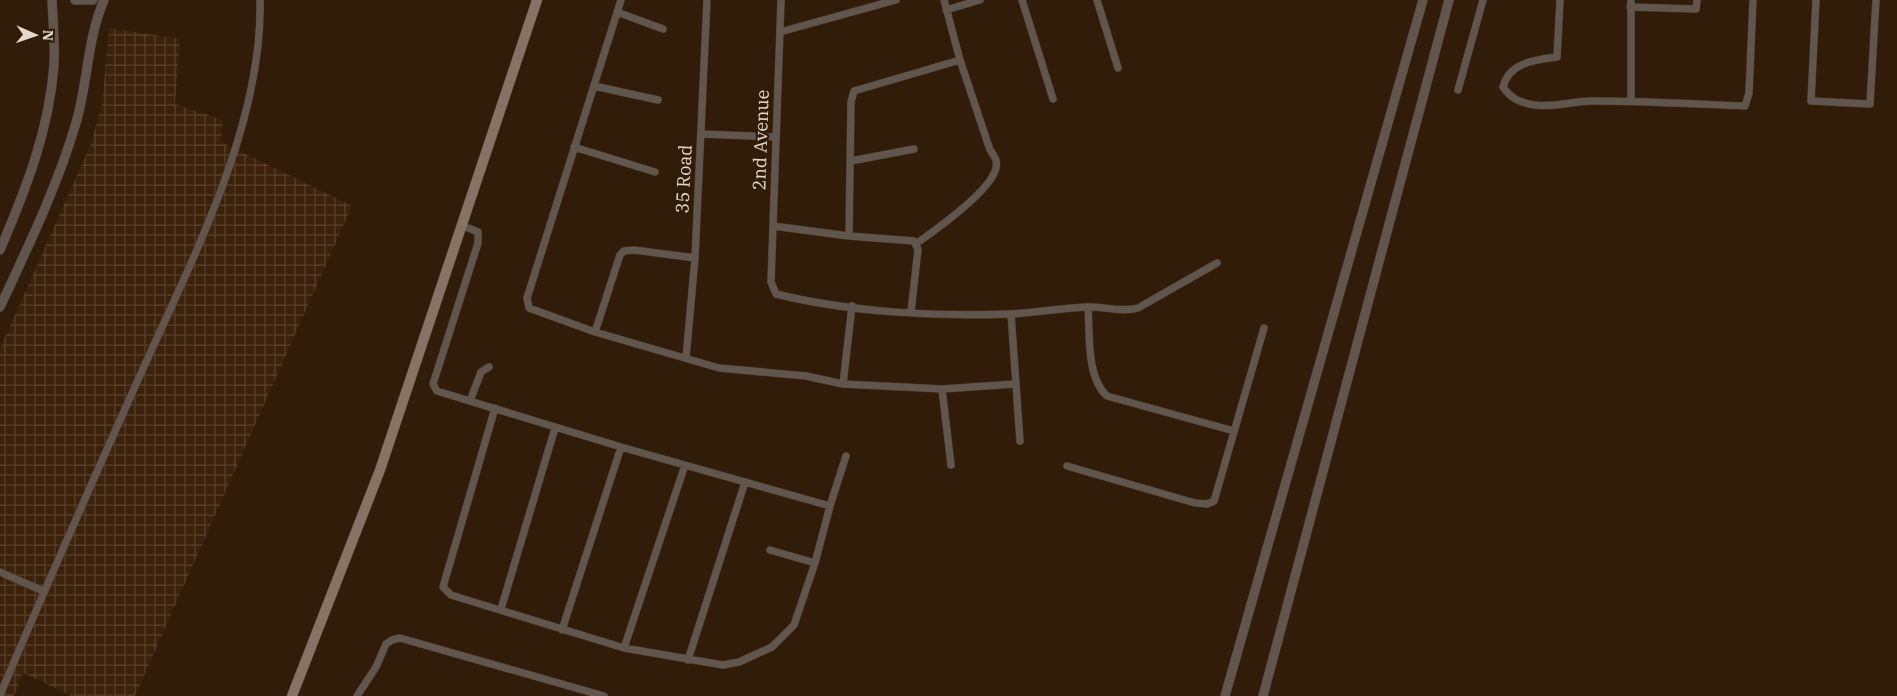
<svg xmlns="http://www.w3.org/2000/svg" width="1897" height="696" font-family="'IBM Plex Serif',serif">
  <defs>
    <pattern id="industrial-grid" width="8" height="8" patternUnits="userSpaceOnUse" patternTransform="scale(1.25)"><rect width="8" height="8" fill="#3c220a"/><path d="M0 4h8M4 0v8" fill="none" stroke="#58412c"/></pattern>
  </defs>
  <rect width="100%" height="100%" fill="#311c09"/>
  <path fill="url(#industrial-grid)" d="M109 28 180 39 175 104 223 120 221 142 352 206 135 696H72L23 673 14 696H0V349L90 146 102 105Z"/>
  <g fill="none" stroke-linecap="round" stroke-linejoin="round">
    <defs>
      <path id="minor" d="M621 0 527 298 529 308 595 332 719 368 806 376 843 384 942 389 1015 384
        M781 0 771 282 776 294C849 312 936 317 1010 314 1035 313 1060 308 1086 307 1104 306 1121 313 1138 308L1217 263
        M1022 0 1053 99
        M1097 0 1118 68
        M1560 0 1557 57C1536 60 1509 62 1503 87 1511 99 1521 103 1535 105 1553 108 1574 101 1592 101 1643 101 1694 104 1745 106L1749 93 1753 0
        M1631 0V101
        M1816 0 1811 101 1870 104 1876 0
        M1630 7 1696 9 1697 0
        M946 10 980 0
        M617 12 663 29
        M780 32 896 0
        M594 86 658 100
        M1458 90 1483 0
        M701 134 776 137
        M574 147 655 172
        M851 161 914 149
        M461 225 478 232V243L433 384 437 391 621 447 830 506 846 456
        M773 226 849 236 914 241 918 249 911 312
        M849 236 851 102 854 91 960 60
        M917 243C937 229 991 191 996 168 998 160 994 156 990 150L960 60 944 0
        M1088 307C1090 334 1086 377 1107 396L1234 431
        M1011 314 1020 441
        M595 332 620 255 624 251 634 250 695 258
        M686 358 695 258 707 0
        M843 384 852 306
        M942 389 951 465
        M470 401 481 372 489 367
        M495 408 443 587 451 595 624 648 723 665 739 662 772 647 794 625 815 563 830 506
        M1067 466 1195 503 1207 504 1214 501 1264 328
        M770 550 815 563
        M0 572 43 591
        M501 609 555 428
        M562 630 621 447
        M624 648 685 465
        M688 660 745 482
        M0 695C46 586 94 478 142 371 192 260 263 124 260 0
        M357 696 376 667 386 644 392 640 400 638 604 696"/>
      <path id="tertiary" d="M75 0H93
        M0 250C26 189 49 131 54 65 55 43 53 22 52 0
        M0 307C28 247 57 187 76 123 88 82 87 40 104 0
        M1225 696 1423 0
        M1263 696 1449 0"/>
      <path id="secondary" d="M292 696 380 470 537 0"/>
    </defs>
    <use href="#minor" stroke="#4e3a28" stroke-width="8"/>
    <use href="#tertiary" stroke="#4e3a28" stroke-width="10"/>
    <use href="#secondary" stroke="#4e3a28" stroke-width="11"/>
    <use href="#minor" stroke="#61564e" stroke-width="7"/>
    <use href="#tertiary" stroke="#61564e" stroke-width="9"/>
    <use href="#secondary" stroke="#857466" stroke-width="10"/>
  </g>
  <g text-anchor="middle" stroke-width="4.5" stroke-linejoin="round" paint-order="stroke">
    <g font-size="18" fill="#e5d7cb" stroke="#311c09">
      <text transform="translate(761 140) rotate(-88)" y="6">2nd Avenue</text>
      <text transform="translate(684 179) rotate(-87)" y="6">35 Road</text>
    </g>
  </g>
  <g transform="translate(35 35) rotate(92)" stroke="#311c09" stroke-width="4" paint-order="stroke">
  <path d="M0-4L9 19L0 12L-9 19Z" fill="#e5d7cb"/>
  <text y="-8" font-size="14" font-weight="bold" text-anchor="middle" fill="#e5d7cb">N</text>
  </g>
</svg>
